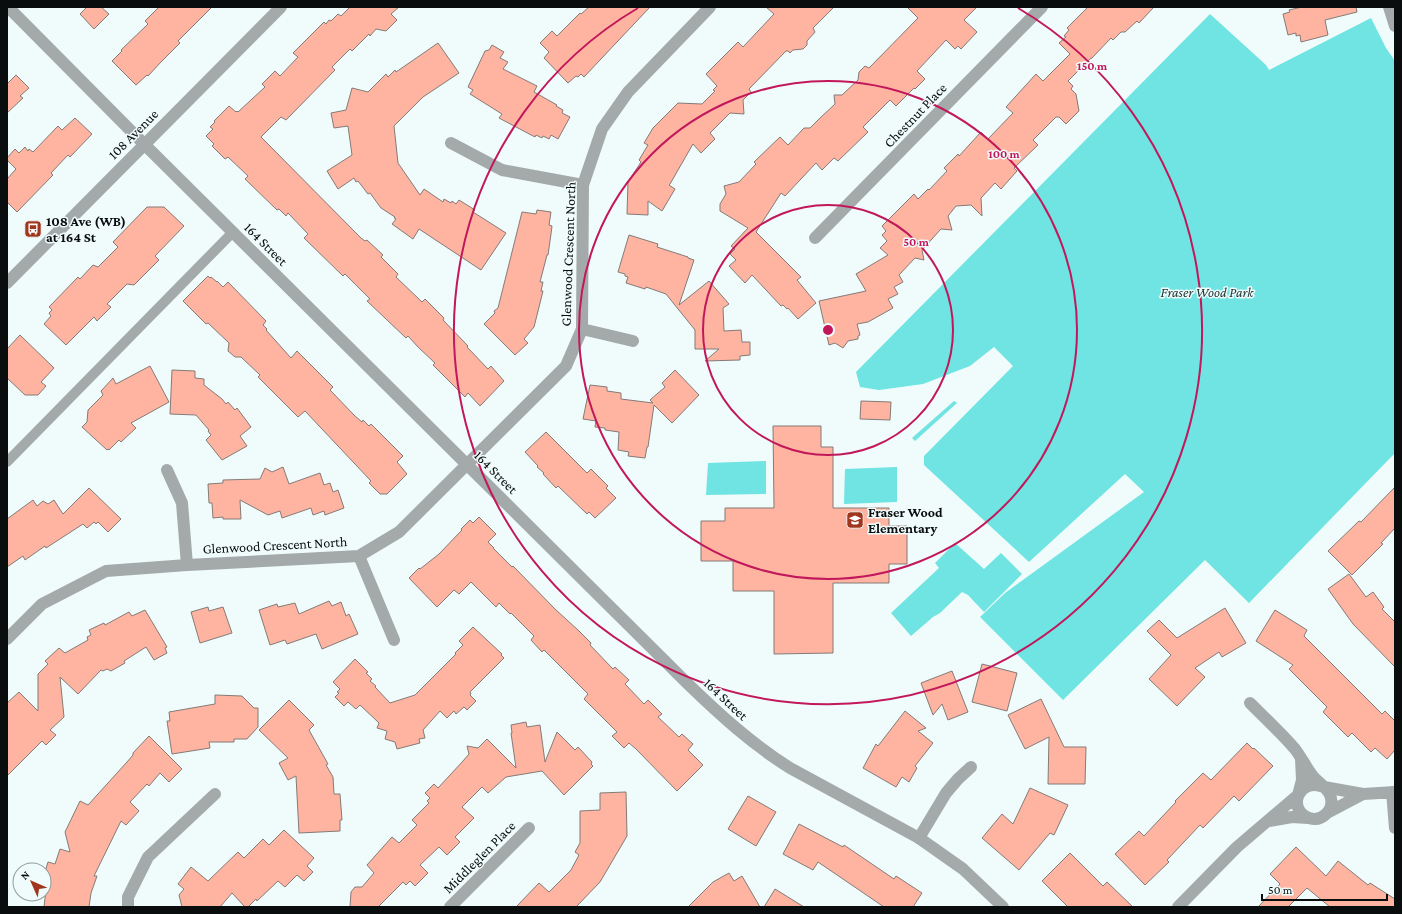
<svg xmlns="http://www.w3.org/2000/svg" width="1402" height="914" font-family="'Crimson Pro',serif">
  <rect width="100%" height="100%" fill="#effcfb"/>
  <path fill="#6fe4e2" d="M1210 14 1266 65 1269 70 1371 18 1386 48 1395 61V453L1249 603 1205 560 1063 700 980 617 1005 593 1144 492 1125 474 1029 562 924 465V456L1013 366 994 347 970 366 923 384 879 390 860 387 856 372Z
    M954 401 957 403 915 441 912 438Z
    M766 461V494L706 495 708 463Z
    M897 467V502L844 504 845 469Z
    M955 543 984 569 1001 553 1022 574 984 612 968 595 962 592 940 613 933 617 911 636 891 613 939 568 935 563Z"/>
  <path fill="#feb4a1" stroke="#847a77" d="M87 7H101L109 14 94 29 80 14Z
    M159 7H212L178 41 180 43 161 62 148 76 147 75 136 85 112 61 122 51 121 50 148 24 145 21Z
    M350 7H399L391 14 397 20 386 31 376 29 370 36 369 34 352 51 350 49 332 67 335 70 286 120 281 117 261 137 361 238 365 241 367 240 383 255 381 257 398 274 396 277 422 302 425 299 444 318 443 320 468 346 467 347 488 369 491 366 504 381 480 406 468 393 465 397 433 365 435 363 418 347 408 336 406 338 367 301 370 299 345 274 343 276 304 238 308 234 288 213 286 216 279 209 277 210 245 179 248 176 228 157 225 159 212 146 214 144 206 136 213 129 210 127 215 122 214 121 229 106 236 112 237 111 238 112 265 87 262 84 275 71 280 76 298 57 293 53 324 22 326 24 329 20 331 21 338 14 341 16Z
    M589 7H650L584 77 581 74 578 77 576 76 568 83 544 58 549 52 540 43 552 31 557 36 580 13 581 14Z
    M766 7H834L813 28 815 32 807 41V45L803 49 793 50 790 53 788 51H786L749 89 751 92 743 100 744 114 730 113 710 133 715 139 701 153 693 144 670 184 669 185 675 189 662 211 648 201V215L627 214 628 182 641 162 639 160 648 145 644 143 653 128 678 103 702 104 715 91 713 90 717 86 706 74 738 42 743 47 774 14Z
    M907 7H977L964 20 977 32 961 49 958 46 955 49 946 40 917 71 925 79 915 89 914 88 896 106 890 100 863 127 868 132 838 161 834 158 822 170 816 163 785 196 781 193 756 232 801 277 797 280 816 303 798 319 788 308 787 309 783 305 781 306 752 275 745 283 729 266 736 260 730 254 735 249 731 246 748 228 720 211V204L726 194 724 186 739 182 756 164 754 162 780 137 788 145 804 128H810L819 119 835 104 834 95H842L858 80 859 72 865 66 869 68 918 18Z
    M1088 7H1154L1139 23 1137 21 1125 32H1121L1113 40 1111 38 1092 58 1090 59 1068 81 1073 86 1071 89 1076 94 1079 111 1066 124 1059 117H1056L1033 140 1038 145 1014 168 1017 171 1001 189 995 183 981 198 982 216 971 205 956 206 948 216 952 230 941 229 922 250 924 260 915 258 899 275 903 282 894 287 898 294 888 299 893 308 868 322 857 324 860 335 858 336V339L848 341 843 348 835 343 829 345 819 301 866 291 856 274 888 255 880 248 887 241 882 235 886 231 882 226 914 194 918 199 928 189 929 190 947 171 944 168 958 154 959 156 981 132 988 139 1013 113 1006 107 1036 74 1043 81 1070 54 1059 43 1066 37 1064 36 1069 30 1067 28Z
    M1302 7H1356L1357 12 1325 20 1328 35 1301 42 1300 35 1296 36V33L1288 35 1283 14 1290 12 1289 10Z
    M438 43 459 73 423 97 394 126 398 163 420 195 424 189 443 202 444 199 451 203 452 201 456 204 459 200 475 210 473 212 506 233 481 270 419 229 413 239 392 224 396 219 394 218 395 217 381 208 370 193 368 194 358 181 356 182 354 178 338 189 327 171 352 155 348 126 334 128 331 113 346 110 352 88 368 92 386 74 388 77 395 70 396 72Z
    M492 45 504 52 500 58 508 62 503 69 537 86 534 92 557 105 556 106 563 110 562 113 570 117 558 139 551 135 549 139 543 136 542 138 536 135 535 137 499 118 502 114 470 94 473 90 468 87 485 51 489 50Z
    M16 75 29 88 20 96 23 98 7 113V82L8 83Z
    M75 118 92 134 70 157 68 155 51 173 53 175 17 212 7 202V179L16 169 7 160V158L15 149 19 153 25 147 28 151 29 149 33 152 58 126 62 130Z
    M147 207H164L184 226 155 256 159 260 134 285 127 284 107 304 111 307 97 321 94 317 66 345 44 324 51 316 49 313 52 310 49 307 78 277 80 279 93 265 98 267 118 247 113 242Z
    M537 210 551 212 549 225 552 226 551 234 548 255H547L540 282H543L541 291H543L534 327 524 339 528 343 515 355 484 324 495 313 494 311 498 308 522 212 536 214Z
    M629 235 658 244 657 247 688 257V258L694 260 679 305 709 281 729 304 723 308 724 331 741 330 742 342H750V355L740 356V360L705 361 719 349H695V330L666 294 646 287 645 289 626 283 628 277 625 276V274L618 272Z
    M208 276 210 278 211 277 217 282V281L223 287 228 282 266 321 263 325 267 329 266 330 291 358 297 351 333 387 330 390 355 416 362 422 363 420 369 426 371 424 403 456 397 462 407 474 387 494H380L369 483 371 481 305 411 298 417 258 377 260 375 241 357H235L228 351 229 343 208 323 206 324 183 301Z
    M20 335 54 368 41 382 46 386 38 395H25L7 378V349Z
    M150 366 169 402 131 423 136 428 121 442 119 440 109 450 108 449 107 450 82 427 87 422 88 410 103 395 101 391 113 378 116 384Z
    M172 370 195 371V378L204 379V385L222 399 226 404 228 402 235 410 237 408 251 427 240 436 247 446 222 460 206 440 211 435 208 431 209 430 196 415 170 414Z
    M675 370 699 395 672 423 654 405 648 447H647L645 458 628 456 629 452 618 450 619 432 605 430V428L595 427 596 421 583 419 590 385 607 387V391L621 393V399L653 403 650 400 665 387 662 383Z
    M861 401 891 402 890 420 860 419Z
    M773 426H821V447H833V508H889V526H907V564H889V583H833V653L774 654V591H733V561H701V521H725V508H774Z
    M546 432 587 473 591 469 608 486 606 488 616 498 595 518 589 512 587 514 558 486 556 488 543 474 544 473 537 467 538 466 525 452Z
    M283 467 289 484 320 473 324 485 330 483 333 492 338 490 344 508 325 515 324 511 313 515 311 508 282 518 280 511 268 515 240 500 241 519H223V517L213 518 212 503H209L208 484 223 483V480L260 479 265 468 272 472Z
    M1395 487V528L1381 543 1383 544 1352 575 1328 551 1359 521 1361 522Z
    M89 488 121 519 108 532 98 522 96 524 94 522 87 528 83 524 46 548 45 546 25 560 23 556 7 567V519L33 500 37 506 43 501 48 504 54 500 63 514Z
    M479 517 496 534 488 542 494 548H493L512 567 513 566 555 609 579 631 591 643 590 645 613 669 615 667 629 680 625 684 644 704 648 700 662 714 658 717 679 737 682 734 693 744 688 750 703 765 677 791 636 749 629 743 624 748 612 736 617 732 584 699 588 694 544 650 542 652 531 640 534 636 511 613 510 614 499 603 496 607 471 582 459 594 454 590 437 607 409 578 419 568 420 569 439 554 462 530 461 529 470 520 473 523Z
    M1349 574 1366 597 1373 592 1384 607 1382 609 1395 622V667L1353 624 1328 589Z
    M329 601 332 606 341 602 346 616 349 614 358 634 322 649 316 634 287 644 285 640 270 645 259 610 277 604 278 607 295 603 299 614Z
    M208 607 209 611 223 607 232 633 200 643 191 612Z
    M1225 608 1246 643 1222 657 1219 652 1195 668 1205 677 1177 706 1149 679 1171 655 1147 631 1159 620 1177 638Z
    M145 610 167 647 165 648 167 653 154 660 146 647 124 661 125 663 111 671 107 669 103 671 101 670 78 694 60 677 64 717 50 730 56 735 46 745 42 741 7 776V703L19 692 38 711V674L48 664 45 661 59 648 65 653 88 640 87 637 91 635 89 630 104 623 105 625 129 612 132 616Z
    M1275 610 1307 630 1304 636 1382 714 1385 711 1395 721V750L1387 759 1375 748 1371 752 1352 733 1348 737 1323 712 1327 707 1289 669 1293 665 1256 641Z
    M473 627 502 654 501 655 504 658 470 692 471 694 470 695 476 701 467 710 464 707 456 714 454 711 447 718 440 711 423 730 425 738 419 739 420 743 397 749 395 742 385 739 387 731 377 728 379 723 360 705 356 709 348 702 344 706 335 697 339 693 337 692 340 689 333 682 355 659 368 672 366 673 372 679 370 681 376 686 375 687 390 703 415 695 456 654 455 653 463 645 459 641Z
    M982 664 1017 673 1007 711 972 702Z
    M952 671 968 712 948 720 942 704 933 715 921 683Z
    M215 695 242 696 254 708H258V727L247 739H234V742H209L210 748 172 754 167 721H170L169 712 215 704Z
    M1041 699 1064 747H1086L1085 784H1048L1049 737 1025 749 1008 715Z
    M289 700 314 725 309 730 328 764 326 765 333 777 334 794H340L342 820H340V831L299 833 296 776 288 780 279 763 288 758 259 730Z
    M905 711 926 728 918 731 933 743 915 766 917 768 909 782 902 777 896 787 863 768 876 744 878 746Z
    M526 722 527 727 540 725 545 762 557 732 575 750 578 747 592 762 591 764 593 766 564 795 542 771 506 777 488 793 482 787 462 807 474 818 455 837 460 842 447 855 439 847 420 865 428 873 415 886 410 881 406 885 403 882 378 907H350L351 892 355 887H362L374 873 367 865 392 837 399 843 417 825 412 820 429 803 427 801 430 798 425 793 434 784 438 788 463 761 469 754 467 746 478 748 487 739 516 768 511 733H512L511 725Z
    M149 736 182 769 169 782 160 773 149 786 147 784 130 802 139 811 126 825 121 821 94 876H97L91 893 89 907H44L47 881 44 880V875L48 862 55 864 60 849 70 852 65 832 80 801 88 805 127 762 133 755V753Z
    M1247 743 1253 749 1254 748 1273 766 1239 801 1234 796 1203 828 1200 825 1167 860 1169 862 1145 885 1115 854 1139 831 1144 836 1176 802 1175 801 1203 773 1211 780Z
    M1030 788 1068 805 1054 835 1050 833 1019 870 982 838 1002 814 1013 824Z
    M626 792 627 836 600 882 576 907H516L539 883 549 892 571 870 579 855 575 852 580 843V811L600 810V793Z
    M748 796 776 812 756 846 728 829Z
    M799 824 843 847 844 845 894 879 896 876 922 893 913 907H884L818 862 813 870 783 854Z
    M284 830 314 858 307 866 313 872 304 881 297 875 285 887 278 881 257 901 256 899 248 907H245L232 893 220 907H182L179 895 184 889 178 884 191 867 208 881 238 852 244 858 263 839 269 845Z
    M1296 847 1326 876 1338 861 1368 885 1370 883 1395 899V907H1330L1307 888 1288 907H1258L1280 884 1270 874Z
    M1070 853 1103 886 1107 882 1133 907H1068L1042 881Z
    M729 873 734 881 742 876 760 907H688L713 882Z
    M775 889 804 907H764Z"/>
  <g fill="none" stroke-linecap="round" stroke-linejoin="round">
    <path stroke="#a4aaaa" stroke-width="10" d="M7 462 233 232"/>
    <path stroke="#a4aaaa" stroke-width="12" d="M1389 7 1395 26
      M451 143 502 170 583 185
      M815 238 1042 7
      M582 329 633 341
      M167 470 182 503 187 565
      M359 556 394 640
      M7 639 42 604 106 571 187 565 359 556 399 532 566 366 582 329 583 185 602 129 628 92 710 7
      M1250 703C1265 718 1281 733 1295 749 1301 757 1306 767 1312 775 1317 782 1327 787 1330 795 1333 802 1331 810 1326 814 1321 819 1315 820 1309 818 1287 810 1297 777 1324 787L1363 794 1395 792
      M1392 792 1395 828
      M1298 795 1302 780 1301 759
      M1327 813 1363 794
      M1269 821 1292 817 1308 818
      M919 838 946 793 958 779 971 767
      M128 907V897L148 857 215 794
      M450 907 529 828
      M1178 907 1237 847 1298 795"/>
    <path stroke="#a4aaaa" stroke-width="12" d="M8 7 144 144 688 684C720 715 752 744 790 768L919 838 963 869 1003 907
      M7 283 281 7"/>
  </g>
  <g fill="none" stroke="#c2185b" stroke-width="2">
    <circle cx="828" cy="330" r="125"/>
    <circle cx="828" cy="330" r="249"/>
    <path d="M1018 8A374 374 0 1 1 638 8"/>
  </g>
  <defs>
    <symbol id="bus-square" viewBox="-11 -11 22 22"><rect x="-9" y="-9" width="18" height="18" rx="4" fill="#9f361d" stroke="#effcfb"/><path d="M-5-6H5V4H4V6H2V4H-2V6H-4V4H-5ZM-3.5-4V0h7V-4ZM-3.5 1.2v1.5H-2V1.2ZM2 1.2v1.5H3.5V1.2Z" fill="#fff"/></symbol>
    <symbol id="school-square" viewBox="-11 -11 22 22"><rect x="-9" y="-9" width="18" height="18" rx="4" fill="#9f361d" stroke="#effcfb"/><path d="M0-5L7-2L0 1L-7-2ZM-4 1L0 2.5L4 1V4Q0 6-4 4Z" fill="#fff"/></symbol>
  </defs>
  <g fill-rule="evenodd">
    <use href="#bus-square" x="23" y="219" width="20" height="20"/>
    <use href="#school-square" x="845" y="510" width="20" height="20"/>
  </g>
  <g text-anchor="middle" stroke-width="3" stroke-linejoin="round" paint-order="stroke">
    <g font-size="14" fill="#090d0d" stroke="#effcfb">
      <text transform="translate(915 115) rotate(-46)" y="5">Chestnut Place</text>
      <text transform="translate(133 134) rotate(-45)" y="5">108 Avenue</text>
      <text transform="translate(266 244) rotate(45)" y="5">164 Street</text>
      <text transform="translate(568 254) rotate(-88)" y="5">Glenwood Crescent North</text>
      <text transform="translate(496 472) rotate(45)" y="5">164 Street</text>
      <text transform="translate(275 545) rotate(-3)" y="5">Glenwood Crescent North</text>
      <text transform="translate(726 699) rotate(43)" y="5">164 Street</text>
      <text transform="translate(479 857) rotate(-45)" y="5">Middleglen Place</text>
    </g>
    <g font-size="14" font-weight="bold" fill="#090d0d" stroke="#effcfb" text-anchor="start">
      <text x="46" y="226">108 Ave (WB)<tspan x="46" dy="16">at 164 St</tspan></text>
      <text x="868" y="517">Fraser Wood<tspan x="868" dy="16">Elementary</tspan></text>
    </g>
    <g font-size="14" font-style="italic" fill="#1a3130" stroke="#effcfb">
      <text x="1207" y="297">Fraser Wood Park</text>
    </g>
  </g>
  <circle cx="828" cy="330" r="6" fill="#c2185b" stroke="#effcfb" stroke-width="2"/>
  <g font-size="12" text-anchor="middle" font-weight="bold" fill="#c2185b" stroke="#effcfb" stroke-width="3" stroke-linejoin="round" paint-order="stroke">
    <text x="1092" y="70">150 m</text>
    <text x="1004" y="158">100 m</text>
    <text x="916" y="246">50 m</text>
  </g>
  <rect width="1402" height="914" fill="none" stroke="#090d0d" stroke-width="16"/>
  <g transform="translate(32 882) rotate(315)"><circle r="19" fill="#effcfb" stroke="#939c9c"/>
  <path d="M0-3L7 15L0 10L-7 15Z" fill="#9f361d"/>
  <text y="-6" font-size="11" font-weight="bold" text-anchor="middle" fill="#090d0d">N</text>
  </g>
  <path d="M1262 894v6h125v-6" fill="none" stroke="#090d0d" stroke-width="2"/>
  <text x="1268" y="894" font-size="12" fill="#090d0d" stroke="#effcfb" stroke-width="3" paint-order="stroke">50 m</text>
</svg>
